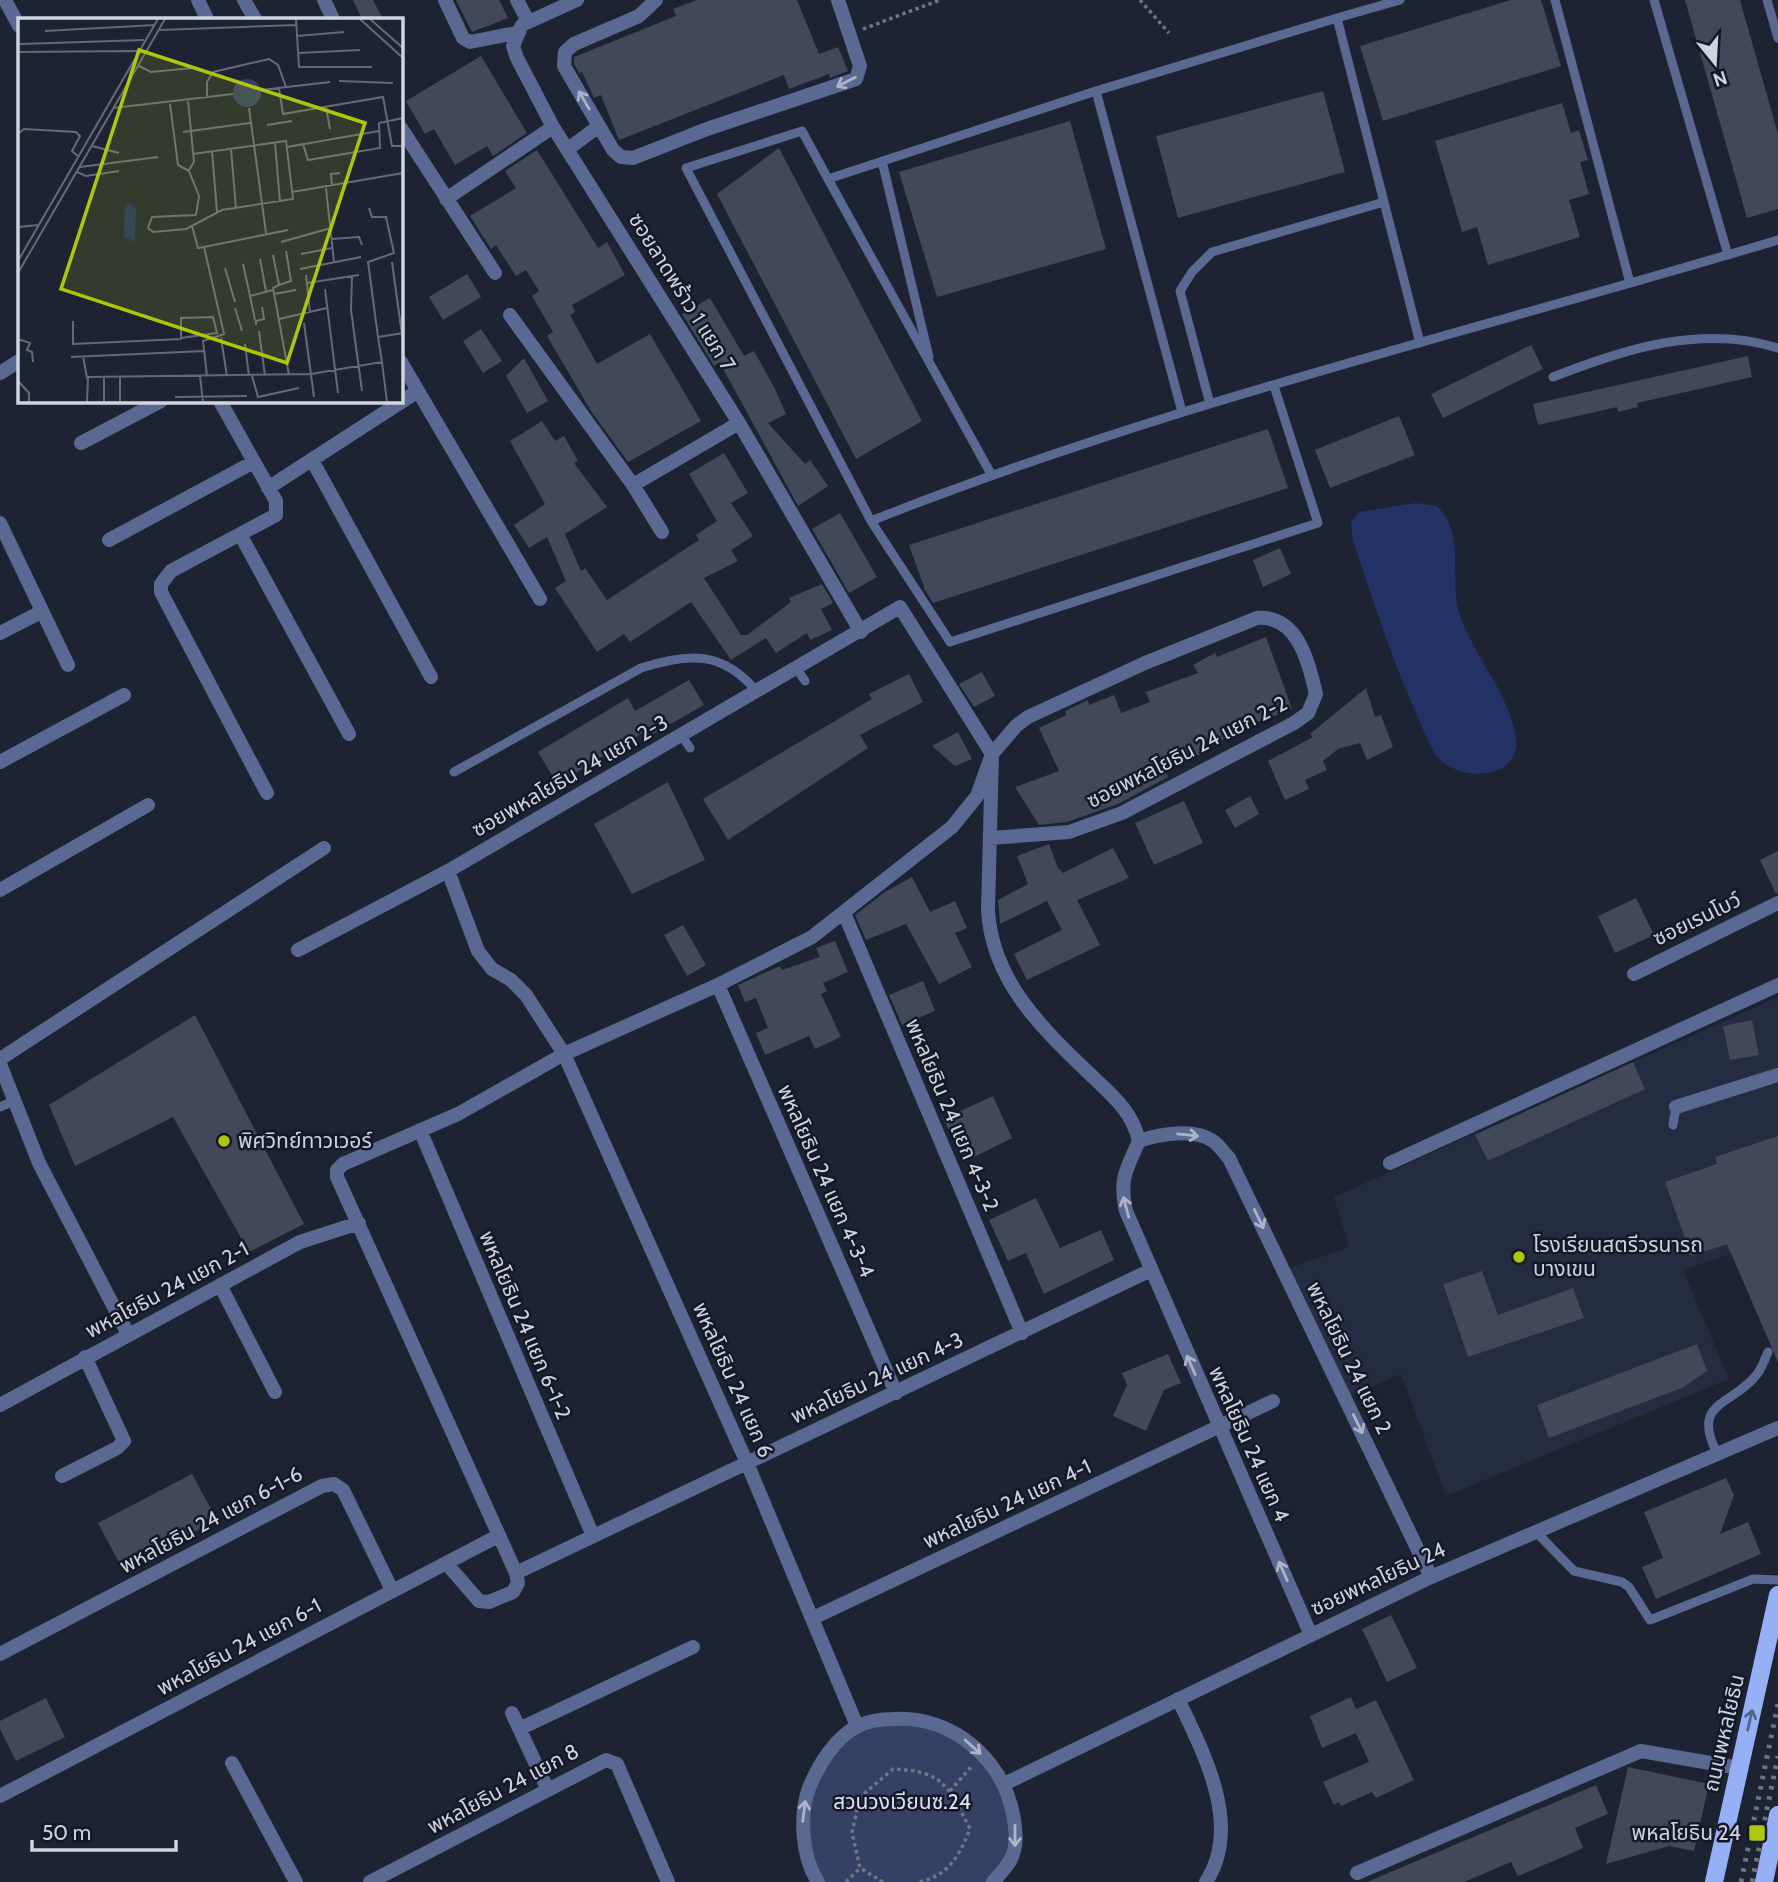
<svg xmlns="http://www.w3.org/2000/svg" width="1778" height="1882" font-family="Cabin,'Noto Sans Thai',sans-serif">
  <rect width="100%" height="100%" fill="#1d2333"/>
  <path fill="#242c42" d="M1778 997V1237L1683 1270 1729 1379 1446 1496 1401 1374 1351 1395 1290 1268 1349 1247 1334 1197Z"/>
  <path fill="#344164" d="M885 1719 933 1723 968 1742 1004 1784 1016 1834 1002 1872 991 1882H819L806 1842 811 1783 844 1737Z"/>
  <path fill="#223264" d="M1416 503 1437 506C1466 534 1449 576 1459 612 1472 655 1509 692 1516 737 1522 782 1455 783 1435 754 1426 739 1420 721 1413 706 1389 652 1372 596 1353 541L1351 522 1359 512Z"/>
  <path fill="#404859" d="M353 0H373L383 19H362Z
    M456 0H499L508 18 472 32Z
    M697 0H797L819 54 838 47 848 71 830 78 829 74 789 89 784 75 619 140 601 95 594 98 582 72 579 73 574 64V57L676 16 673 9Z
    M1511 0H1541L1561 66 1383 121 1360 46Z
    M1685 0H1740L1778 134V209L1747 218Z
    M481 56 527 133 493 156 487 146 455 165 434 129 425 134 406 101Z
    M1323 91 1345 172 1178 218 1156 136Z
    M1562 103 1571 133 1579 130 1588 160 1580 162 1589 194 1569 200 1580 237 1488 265 1477 227 1462 232 1435 141Z
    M1070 121 1106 249 937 297 899 172Z
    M779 148 922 421 856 459 717 194Z
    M537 150 598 248 607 242 625 275 572 305 575 312 570 315 597 364 650 334 701 421 628 462 591 411 547 336 553 332 532 296 539 291 526 270 516 276 496 245 491 249 470 216 516 188 505 171Z
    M467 274 481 297 443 320 429 297Z
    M710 298 744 356 754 351 775 389 786 414 768 423 805 464 810 460 828 486 798 506 720 363 714 366 682 314Z
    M481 329 502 361 483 373 463 341Z
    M1531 345 1543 369 1443 418 1431 394Z
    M1748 356 1752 377 1637 403 1638 407 1618 412 1617 407 1538 425 1533 404Z
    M524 358 548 401 527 413 506 376Z
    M1399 416 1415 455 1330 488 1315 450Z
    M542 421 555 441 564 436 578 461 574 463 607 507 565 534 581 571 585 568 607 600 699 540 696 535 717 521 689 474 724 453 748 493 731 503 753 536 731 550 738 561 704 578 741 635H747L791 602 789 598 822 584 833 603 821 609 832 630 810 640 807 633 776 653 766 638 731 660 691 602 630 642 624 634 597 652 555 588 566 581 547 537 529 548 514 525 545 504 510 441Z
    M1268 429 1288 488 933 603 925 590 909 545Z
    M840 513 877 577 849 593 812 529Z
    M1280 548 1291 574 1263 587 1253 560Z
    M1266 637 1292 709 1246 726 1247 731 1199 748 1201 754 1165 769 1168 777 1118 804 1067 822 1039 825 1015 787 1059 771 1039 728 1066 715 1065 711 1088 700 1089 705 1114 695 1121 713 1150 702 1146 692 1198 673 1193 665 1215 653 1217 657Z
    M982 672 995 696 974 707 959 684Z
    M909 674 923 702 860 735 868 748 728 840 703 799 872 699 869 694Z
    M689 680 704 705 651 735 648 730 557 784 538 752 628 698 635 711Z
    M1366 688 1375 717 1381 715 1393 747 1367 760 1360 743 1338 749 1323 761 1327 770 1305 780 1309 789 1285 800 1268 761 1313 737 1310 734Z
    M958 732 972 759 955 766 932 746Z
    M668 782 705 860 632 894 594 824Z
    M1250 796 1259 814 1235 828 1225 810Z
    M1184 801 1203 843 1154 865 1135 823Z
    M1049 844 1058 868 1063 873 1113 848 1129 878 1077 900 1100 945 1027 980 1014 954 1062 930 1047 901 1000 924 998 900 1028 884 1017 856Z
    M1778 851V893L1776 894 1760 860Z
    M912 877 930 912 955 901 967 928 955 933 972 967 939 984 906 924 866 940 855 915 885 892Z
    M1636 898 1654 935 1615 953 1598 916Z
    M683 925 706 965 687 976 664 935Z
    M835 941 848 972 823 983 827 991 821 994 841 1037 815 1049 809 1036 765 1055 756 1033 768 1028 756 998 745 1002 738 985 780 966 782 970 820 957 816 948Z
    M923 981 935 1011 902 1025 889 995Z
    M195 1015 304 1224 249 1252 173 1117 75 1166 49 1105Z
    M1752 1020 1759 1055 1730 1060 1723 1026Z
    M1633 1062 1645 1089 1488 1161 1475 1135Z
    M993 1096 1012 1138 966 1161 943 1119Z
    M1778 1136V1362L1727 1244 1691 1256 1665 1182 1717 1164 1715 1157Z
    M1036 1198 1060 1248 1101 1230 1114 1260 1044 1294 1026 1253 1008 1261 989 1220Z
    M1482 1271 1498 1315 1573 1288 1584 1318 1468 1357 1443 1284Z
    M1697 1344 1707 1371 1682 1388 1549 1438 1537 1405Z
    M1168 1354 1181 1383 1164 1390 1146 1431 1113 1416 1127 1385 1122 1373Z
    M192 1474 217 1520 123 1570 98 1523Z
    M1726 1478 1734 1495 1720 1534 1748 1522 1761 1554 1656 1599 1642 1567 1663 1558 1644 1512Z
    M1391 1615 1417 1668 1387 1682 1362 1629Z
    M1351 1697 1356 1709 1376 1700 1414 1780 1376 1798 1372 1792 1341 1806 1339 1802 1334 1805 1323 1782 1369 1762 1356 1733 1322 1748 1310 1716Z
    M46 1698 65 1737 16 1761 0 1729V1721Z
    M1628 1767 1709 1784 1694 1851 1669 1846 1606 1864Z
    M1596 1785 1608 1814 1575 1828 1583 1848 1565 1856 1518 1876 1511 1862 1464 1882H1367Z"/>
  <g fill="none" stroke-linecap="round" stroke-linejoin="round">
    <path stroke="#717684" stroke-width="3.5" stroke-dasharray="3.5 3.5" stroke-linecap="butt" d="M1140 0 1169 33
      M863 29 940 0
      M950 1791 971 1767
      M846 1882 860 1868
      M883 1882 860 1868 852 1832 860 1797 893 1769C944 1771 948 1786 970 1829 960 1854 949 1876 919 1882"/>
    <path stroke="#5a6992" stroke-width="9" d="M1555 0 1630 283
      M1654 0 1728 255
      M1767 0 1778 38
      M1337 18 1400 0
      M1096 91 828 179 802 131 686 168 871 521 950 642 1318 523 1274 386
      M882 161 929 357
      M828 179 991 474
      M1553 377C1624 349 1702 324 1778 348
      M1210 404 1180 291 1192 272 1212 252 1384 202
      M1182 412 1096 91 1337 18 1420 343
      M871 521C1165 404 1475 331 1778 240
      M797 669 805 681
      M682 736 690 748
      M454 772 641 668C688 653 723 650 757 692
      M0 1107 14 1101
      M1673 1125 1676 1107
      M1718 1455C1689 1400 1733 1407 1758 1373 1762 1367 1765 1359 1768 1352
      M1536 1532 1574 1571 1622 1582 1629 1587 1650 1620 1753 1579 1778 1580"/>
    <path stroke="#5a6992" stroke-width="14" d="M5 0 19 26
      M198 0 207 19
      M244 0 255 19
      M324 0 333 19
      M445 0 463 38 470 42 516 33
      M517 0 528 21
      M577 0 522 25 513 46 517 58 553 127 739 423 861 632
      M656 0 639 16 574 44 565 52 564 66 613 150 621 157 633 158 707 129 856 79 860 66 838 0
      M401 128 495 273
      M568 149 599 126
      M446 199 553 127
      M510 315 633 485 662 532
      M401 362 418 391
      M0 373 19 361
      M220 401 276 501V515L171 571 161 584V592L267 793
      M81 443 161 401
      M312 460 431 677
      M633 485 739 423
      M268 488 418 391 540 599
      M0 523 68 665
      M241 536 349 734
      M109 540 254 462
      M0 633 41 612
      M0 762 124 695
      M991 838 1069 832 1122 813 1294 723 1308 713 1316 694C1308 661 1298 615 1257 618L1145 663 1028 717 1016 726 992 754 977 796 952 827 812 937 718 985 564 1054 458 1114 343 1164 337 1170V1177L516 1573 1149 1271
      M448 871 478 951 492 969 511 980 526 995 564 1054 747 1463 857 1726
      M0 890 148 805
      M844 913 1022 1333
      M298 950 448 871 900 607 992 754 988 910C992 983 1045 1031 1094 1078 1115 1098 1132 1112 1139 1141
      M1634 974 1778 903
      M718 985 896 1393
      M0 1059 324 848
      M0 1064 39 1163 128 1334
      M1676 1107 1778 1075
      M420 1130 593 1536
      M1139 1141C1159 1134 1194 1128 1213 1141 1219 1145 1224 1153 1229 1158L1431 1577
      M1139 1141C1126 1170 1119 1179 1126 1211L1310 1633
      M1390 1163 1778 985
      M220 1285 275 1392
      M0 1405 300 1242 359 1223
      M62 1476 117 1448 124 1441 85 1357
      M446 1563 479 1601 489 1602 513 1592 518 1583 516 1573
      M813 1618 1273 1401
      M0 1654 322 1486 334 1484 343 1490 392 1590
      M1178 1699C1203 1752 1243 1825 1206 1882
      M512 1713 547 1788
      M521 1728 693 1647
      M232 1763 296 1882
      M1004 1784 1431 1577 1778 1428
      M0 1796 498 1536
      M1357 1873 1641 1751 1739 1768
      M370 1882 606 1760 617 1764 668 1882
      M818 1882C802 1858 799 1815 809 1788 818 1766 835 1737 858 1726 868 1721 883 1719 894 1719 952 1716 1002 1758 1013 1814 1016 1830 1018 1847 1010 1861 1005 1869 998 1876 993 1882"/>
    <path stroke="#96b0f5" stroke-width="18" d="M1714 1882 1778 1595
      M1764 1882 1778 1815"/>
    <path stroke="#6f7482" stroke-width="5" stroke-dasharray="3.5 7" stroke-linecap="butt" d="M1741 1882 1778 1704
      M1752 1882 1778 1756"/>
  </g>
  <defs><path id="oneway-shaft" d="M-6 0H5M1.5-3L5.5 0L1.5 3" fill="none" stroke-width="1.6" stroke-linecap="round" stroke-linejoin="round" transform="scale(1.75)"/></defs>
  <g stroke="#adb4c8">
    <use href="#oneway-shaft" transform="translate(846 82) rotate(153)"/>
    <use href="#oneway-shaft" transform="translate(584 100) rotate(-120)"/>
    <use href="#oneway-shaft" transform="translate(1188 1135) rotate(6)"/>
    <use href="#oneway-shaft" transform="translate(1126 1207) rotate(-105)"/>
    <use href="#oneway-shaft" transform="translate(1259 1219) rotate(64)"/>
    <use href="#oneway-shaft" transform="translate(1191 1365) rotate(-114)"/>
    <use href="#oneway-shaft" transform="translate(1358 1424) rotate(64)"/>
    <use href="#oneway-shaft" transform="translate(1283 1571) rotate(-114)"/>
    <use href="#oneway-shaft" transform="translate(973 1747) rotate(42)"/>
    <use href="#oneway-shaft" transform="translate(804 1811) rotate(-83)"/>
    <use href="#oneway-shaft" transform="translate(1015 1836) rotate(90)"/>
  </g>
  <use stroke="#55648f" href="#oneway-shaft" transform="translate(1750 1720) rotate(-77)"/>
  <g fill="#aec60b" stroke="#141929" stroke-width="2.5">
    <circle cx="224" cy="1141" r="7"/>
    <circle cx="1519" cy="1257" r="7"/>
    <rect x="1748" y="1824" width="18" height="18" rx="3.5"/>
  </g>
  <g text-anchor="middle" stroke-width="5" stroke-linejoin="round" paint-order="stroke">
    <g font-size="21" fill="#d0d4df" stroke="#141929">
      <text transform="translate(682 292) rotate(58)" y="7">ซอยลาดพร้าว 1 แยก 7</text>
      <text transform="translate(1187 752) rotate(-27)" y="7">ซอยพหลโยธิน 24 แยก 2-2</text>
      <text transform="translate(570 776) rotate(-30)" y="7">ซอยพหลโยธิน 24 แยก 2-3</text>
      <text transform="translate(1697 919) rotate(-26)" y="7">ซอยเรนโบว์</text>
      <text transform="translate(952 1115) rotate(67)" y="7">พหลโยธิน 24 แยก 4-3-2</text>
      <text transform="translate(826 1181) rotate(66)" y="7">พหลโยธิน 24 แยก 4-3-4</text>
      <text transform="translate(167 1290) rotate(-28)" y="7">พหลโยธิน 24 แยก 2-1</text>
      <text transform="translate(525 1325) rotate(67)" y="7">พหลโยธิน 24 แยก 6-1-2</text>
      <text transform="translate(1349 1358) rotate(64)" y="7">พหลโยธิน 24 แยก 2</text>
      <text transform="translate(877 1378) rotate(-25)" y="7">พหลโยธิน 24 แยก 4-3</text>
      <text transform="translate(733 1380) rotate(66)" y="7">พหลโยธิน 24 แยก 6</text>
      <text transform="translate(1249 1444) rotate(66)" y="7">พหลโยธิน 24 แยก 4</text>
      <text transform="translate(1007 1504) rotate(-25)" y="7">พหลโยธิน 24 แยก 4-1</text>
      <text transform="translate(211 1520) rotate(-28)" y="7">พหลโยธิน 24 แยก 6-1-6</text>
      <text transform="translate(1378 1579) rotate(-25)" y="7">ซอยพหลโยธิน 24</text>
      <text transform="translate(239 1647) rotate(-28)" y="7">พหลโยธิน 24 แยก 6-1</text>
      <text transform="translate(1724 1733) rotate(-77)" y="7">ถนนพหลโยธิน</text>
      <text transform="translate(503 1789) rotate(-28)" y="7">พหลโยธิน 24 แยก 8</text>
    </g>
    <g font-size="21" fill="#d0d4df" stroke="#141929" text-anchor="start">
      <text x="238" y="1148">พิศวิทย์ทาวเวอร์</text>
      <text x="1533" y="1252">โรงเรียนสตรีวรนารถ<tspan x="1533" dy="24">บางเขน</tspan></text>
      <text x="1741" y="1840" text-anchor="end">พหลโยธิน 24</text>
    </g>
    <g font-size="21" fill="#dde4f5" stroke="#141929">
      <text x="902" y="1809">สวนวงเวียนซ.24</text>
    </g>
  </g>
  <g transform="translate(18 18)">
    <rect width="385" height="385" fill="#1d2333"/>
    <path d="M215 75a14 14 0 1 1 28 0a14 14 0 1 1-28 0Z" fill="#344164"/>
    <path d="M112 185 118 191 117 224 106 218 107 188Z" fill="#223264"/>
    <path fill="none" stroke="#656a78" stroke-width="2" d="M278 1 281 49H354M342 1 385 40M352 1 385 30M141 12 278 7M27 13 137 7M279 18 326 14M2 26 126 22M0 34 120 33M280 35 342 32M121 48 133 54 174 50M321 63 375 65M261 70 265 96 365 79 374 128H385M243 72 312 64M189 80V64L195 54 251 41 260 47 268 69M170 83 176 144 171 152M152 86 160 147 171 153M308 89 312 111M95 90 215 76M231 90 248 215M249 107 274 103M165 114 232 105M0 116 6 111 58 114 62 118 54 133 61 139M257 125 262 184M285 126 290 142 362 130 361 105 385 100M74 128 101 135M269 129 361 113M213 131 218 190M194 133 199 194M175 136 268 123 275 181 204 192 168 211 135 214 130 210 134 199 178 197M62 149 140 139M171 153 181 178 178 197M59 154 68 158 101 153M314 169 313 156 322 155M308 170 316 244M274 174 385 155M351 190 354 199H368L376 235 350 244 360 319M174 208 180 230 186 229M0 209 21 207M314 221 341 219 344 227M263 224 313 210M186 229 206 316 185 323 189 358M186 229 270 212M283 236 314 230M255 237 261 267M242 241 248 273M0 243 140 1M374 244 385 324M225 246 232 278 255 272M207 250 217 284M282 251 343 239M0 255 147 1M288 257 292 294M334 258 333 292 344 373M289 265 341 257M261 267 255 270 271 357M261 267 273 263 268 233M307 271 320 375M256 276 278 272M232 278 237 302M217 290 224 313M195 299 199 315 163 320V300ZM261 301 309 290M55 303V326L163 321M286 305 296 379M238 307V303L246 301 244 289M241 313 247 358M203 320 209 358M0 321 12 325 9 332 14 334 15 344M227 326 231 358M65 338 69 360M53 339 186 333M364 344 369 384M86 358V384M102 358V384M182 358 185 384M234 358 240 379 281 370M0 363 11 375V384M157 379 229 378M69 384 70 359 293 356 364 344 360 319 385 315"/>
    <path fill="#aec60b" fill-opacity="0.15" stroke="#aec60b" stroke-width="3.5" d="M121 32 347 105 269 345 43 271Z"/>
    <rect width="385" height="385" fill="none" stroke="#d0d4df" stroke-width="3.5"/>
  </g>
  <g transform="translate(1715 63) rotate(162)" stroke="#141929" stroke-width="5" paint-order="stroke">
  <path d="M0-5L12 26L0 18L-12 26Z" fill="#d0d4df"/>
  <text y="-10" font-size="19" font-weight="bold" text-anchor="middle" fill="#d0d4df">N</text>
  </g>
  <path d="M32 1840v10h144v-10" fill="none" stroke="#d0d4df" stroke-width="3.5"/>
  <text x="42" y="1840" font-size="21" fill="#d0d4df" stroke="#141929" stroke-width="5" paint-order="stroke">50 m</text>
</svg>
